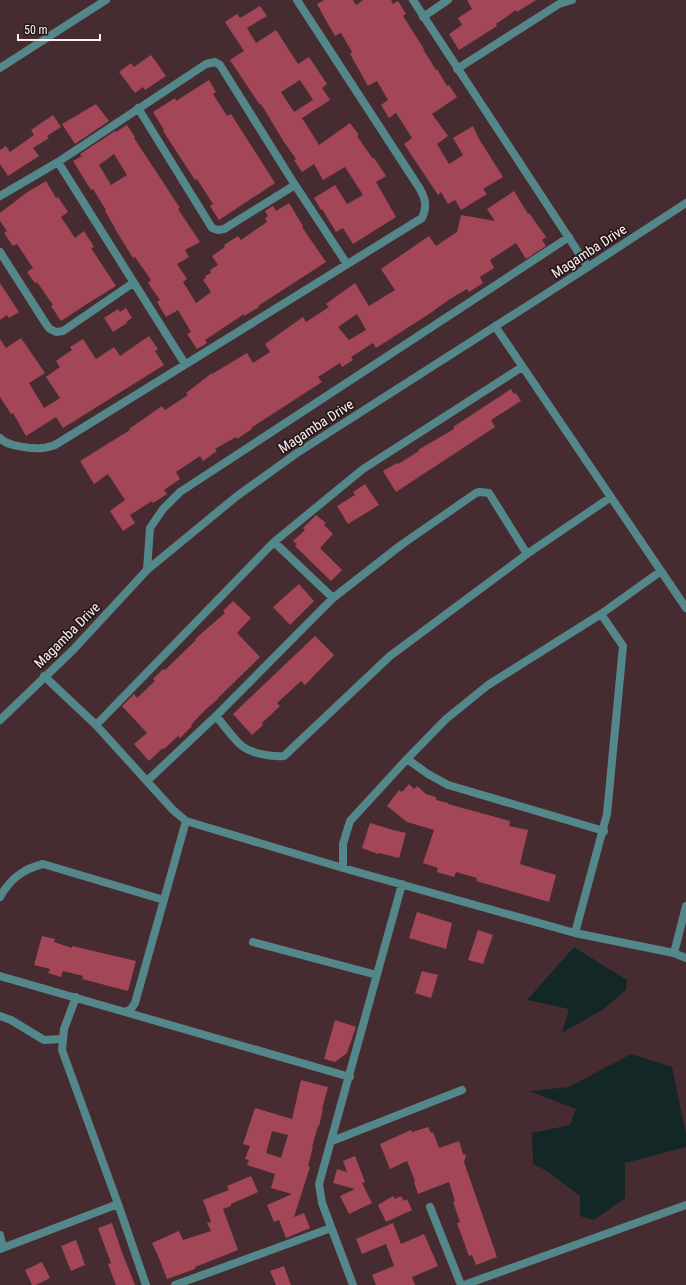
<svg xmlns="http://www.w3.org/2000/svg" width="686" height="1285" font-family="'Roboto Condensed',sans-serif">
  <rect width="100%" height="100%" fill="#462c30"/>
  <path fill="#142727" d="M574 947 627 980 626 990 602 1010 562 1033 569 1009 527 1000Z
    M631 1054 672 1067 686 1134V1147L625 1163V1198L594 1220 580 1216V1196L547 1171 533 1164 532 1133 570 1125 576 1109 529 1091 569 1087Z"/>
  <path fill="#a34658" fill-rule="evenodd" d="M324 0H353L356 5 363 0H391L393 4 398 1 406 14 403 16 424 49H423L436 70 437 69 447 86 449 85 457 97 432 114 448 136 437 144 449 164 463 155 453 138 473 126 479 139 503 177 483 189 487 194 461 210 455 200 448 204 441 192 438 195 404 144 412 138 396 113 389 118 381 105 388 100 377 81 368 86 350 54 352 52 341 33 335 36 328 24 317 4Z
    M467 0H536L517 12 516 10 496 24 497 26 459 50 449 34 462 25 458 18 472 9Z
    M260 6 267 16 247 28 256 43 276 30 298 64 309 57 327 84 322 88 330 100 302 118 319 145 350 123 359 135 357 136 373 159 374 158 386 176 376 182 396 217 353 244 343 228 336 232 322 209 321 210 314 198 335 185 347 204 363 195 345 167 323 180 314 164 302 172 294 160 296 159 284 142 261 104 260 105 230 60 244 51 225 22 237 14 240 18ZM300 80 313 100 294 112 281 92Z
    M151 55 166 76 145 90 143 87 135 93 119 72 131 63 134 67Z
    M209 80 216 92 213 94 227 116 231 114 275 183 219 220 210 206 213 204 197 179 195 180 163 131 164 130 153 112 175 98 176 101Z
    M96 104 109 121 75 144 62 124Z
    M53 115 61 127 47 136 49 138 33 148 39 156 8 176 0 164V150L6 146 10 152 34 135 31 130Z
    M127 125 135 137 134 138 180 208 178 209 200 242 185 250 189 257 177 264 187 279 183 282 196 303 211 292 203 280 206 278 205 276 211 273 210 270 218 265 212 256 225 247 224 245 238 236 241 240 267 222 265 218 268 216 265 211 273 206 276 211 289 203 303 226 302 227 326 262 258 306 259 307 244 316V314L205 340 207 343 197 349 187 334 191 332 178 310 166 317 157 302 160 300 148 283 151 280 135 257 133 258 115 229V228L105 211 106 210 93 189 91 190 73 161 82 156 80 154 115 131 116 132ZM114 154 127 175 111 185 99 165Z
    M46 181 56 198 58 197 68 212 61 217 75 238 84 231 94 247 91 248 116 286 90 302 61 321 51 306 53 305 37 282 35 283 27 272 33 268 17 244 13 246 4 233 7 231 0 221V213L26 193Z
    M514 191 528 214 529 213 546 237 542 240 546 246 526 259 516 243 490 260 494 268 480 277 483 283 469 292 467 289 450 299 429 314 376 348 373 343 351 357 353 360 342 367 340 363 318 377 322 382 251 428 252 429 237 439 236 437 215 449 217 451 203 461 200 456 176 472 180 479 164 490 167 494 153 503 152 501 130 515 135 523 123 531 110 511 125 500 108 474 94 484 80 461 130 430 129 429 162 406 165 410 188 395 186 393 212 373V374L247 353 253 363 270 352 265 344 303 317 306 322 329 307 326 304 355 283 369 306 395 290 381 269 429 236 436 246 457 232 461 215 495 221 487 209ZM357 314 366 330 349 340 338 327Z
    M0 283 19 312 9 318 7 315 0 320Z
    M126 308 132 318 126 322 127 323 113 332 104 318 118 309 120 312Z
    M149 336 158 349 155 351 164 365 63 428 56 417 26 436 13 413 11 414 0 397V339L6 348 21 338 45 373 29 383 44 408 60 398 46 377 60 367 56 361 72 350 70 347 83 339 96 359 114 347 120 356Z
    M511 389 514 394 516 393 521 401 491 420 495 427 396 492 383 471 397 463 398 464 419 451 418 450 454 429 453 427Z
    M365 484 379 505 348 524 337 506 355 495 353 492Z
    M316 515 326 523 324 525 333 534 320 548 342 570 331 581 295 546 297 544 293 541 305 530 303 528Z
    M299 584 314 601 290 625 273 607Z
    M233 601 251 618 237 633 260 657 218 698V699L206 709 191 725 192 726 180 738 178 736 164 749 163 748 149 761 134 744 147 733 122 706 134 694 137 698 155 681 153 679 163 669 165 670 196 640 195 639 225 613 223 611Z
    M315 636 334 655 305 685 301 681 277 703 280 706 262 723 263 725 252 735 233 714Z
    M409 784 414 789 417 786 426 794 436 797V800L448 803V804L510 821 509 826 528 830 520 864 556 875 549 902 476 881 477 878 456 872 454 877 437 872 438 868 423 863 434 830 407 822 387 806 399 790 402 792Z
    M370 823 393 830 406 833 399 858 379 853 378 854 362 848Z
    M417 912 452 923 446 949 409 938Z
    M478 930 493 935 483 964 468 960Z
    M42 936 55 939 54 942 72 948V946L136 961 128 991 82 979 83 976 63 971 61 977 48 973 50 969 34 965Z
    M422 971 438 975 431 998 415 993Z
    M335 1020 356 1027 347 1053 335 1062 324 1059Z
    M301 1080 328 1087 322 1109H323L319 1126H318L312 1147H313L308 1166 310 1167 294 1217 304 1213 310 1228 286 1238 279 1220 274 1222 267 1205 292 1194 271 1188 275 1174 247 1165 249 1160 245 1159 250 1146 243 1144 255 1108 292 1119ZM272 1131 288 1135 281 1158 266 1153Z
    M428 1127 431 1133 433 1132 439 1148 459 1141 463 1154 466 1155 464 1162 497 1257 476 1265 472 1255 469 1256 457 1223 460 1222 453 1202 455 1201 449 1182 418 1194 414 1182 415 1181 407 1161 390 1169 380 1144 411 1130 412 1132Z
    M355 1156 365 1182 362 1183 372 1203 349 1214 340 1196 355 1189 333 1183 337 1169 347 1172 343 1161Z
    M251 1176 258 1192 231 1204V1206L223 1209 238 1250 195 1267V1269L167 1279 159 1258 152 1243 179 1231 183 1240 211 1231 207 1223 211 1222 203 1200 229 1190 227 1186Z
    M393 1196 395 1199 401 1196 404 1201 407 1199 412 1210 386 1222 378 1205Z
    M112 1223 123 1255 135 1285H116L108 1264 111 1263 98 1228Z
    M393 1223 401 1244 424 1234 438 1266 412 1277 415 1285H376L372 1275 394 1266 386 1244 362 1254 356 1239Z
    M76 1240 85 1265 71 1271 61 1246Z
    M42 1262 50 1278 36 1285H32L25 1270Z
    M284 1266 291 1285H276L270 1271Z"/>
  <g fill="none" stroke-linecap="round" stroke-linejoin="round">
    <path stroke="#538789" stroke-width="8" d="M413 0 588 267
      M423 17 448 0
      M457 69 559 4 572 0
      M138 108 212 228 218 230 224 229 295 185
      M58 162 185 364
      M0 196 58 162 206 64 215 62 220 65 295 185 347 264
      M0 252 46 324 50 329 56 332 63 331 133 283
      M495 326 686 608
      M0 438C6 446 32 449 42 448 46 448 51 446 55 445L422 218C427 207 426 200 420 189L297 0
      M274 542 363 469 522 367
      M147 570 150 528 163 509 180 492 569 237
      M44 676 96 725 173 810 186 821 343 868 575 933 674 953 686 958
      M216 716 333 598 401 545 476 493 480 492 489 493 527 554
      M96 725 274 542 333 598
      M407 759 428 774 448 785 604 831
      M147 781 216 716C223 724 235 741 242 746 252 754 273 757 284 756L390 656 527 554 611 497
      M343 868V844L350 821 407 759 446 719 488 685 601 614 661 571
      M0 897C10 879 23 869 43 864L164 900
      M575 933 607 814 623 646 601 614
      M253 942 377 975
      M674 953 686 906
      M0 976 125 1012 131 1009 135 1003 186 821
      M76 997 64 1029 62 1050 118 1204 146 1285
      M125 1012 350 1077
      M0 1016 11 1020 44 1040 62 1039
      M332 1141 462 1090
      M430 1207 461 1285
      M0 1235 3 1248
      M0 1249 118 1204
      M175 1285 331 1228
      M353 1285 322 1203 319 1184 402 884
      M464 1285 686 1205"/>
    <path stroke="#538789" stroke-width="8" d="M0 68 106 0
      M0 720 73 650 147 570 237 496 297 453 588 267 686 203"/>
  </g>
  <g text-anchor="middle" stroke-width="3.5" stroke-linejoin="round" paint-order="stroke">
    <g font-size="14" fill="#ffeeef" stroke="#24181a">
      <text transform="translate(589 251) rotate(-33)" y="5">Magamba Drive</text>
      <text transform="translate(316 426) rotate(-33)" y="5">Magamba Drive</text>
      <text transform="translate(67 635) rotate(-45)" y="5">Magamba Drive</text>
    </g>
  </g>
  <path d="M18 34v6h82v-6" fill="none" stroke="#ffeeef" stroke-width="2"/>
  <text x="24" y="34" font-size="12" fill="#ffeeef" stroke="#24181a" stroke-width="3" paint-order="stroke">50 m</text>
</svg>
